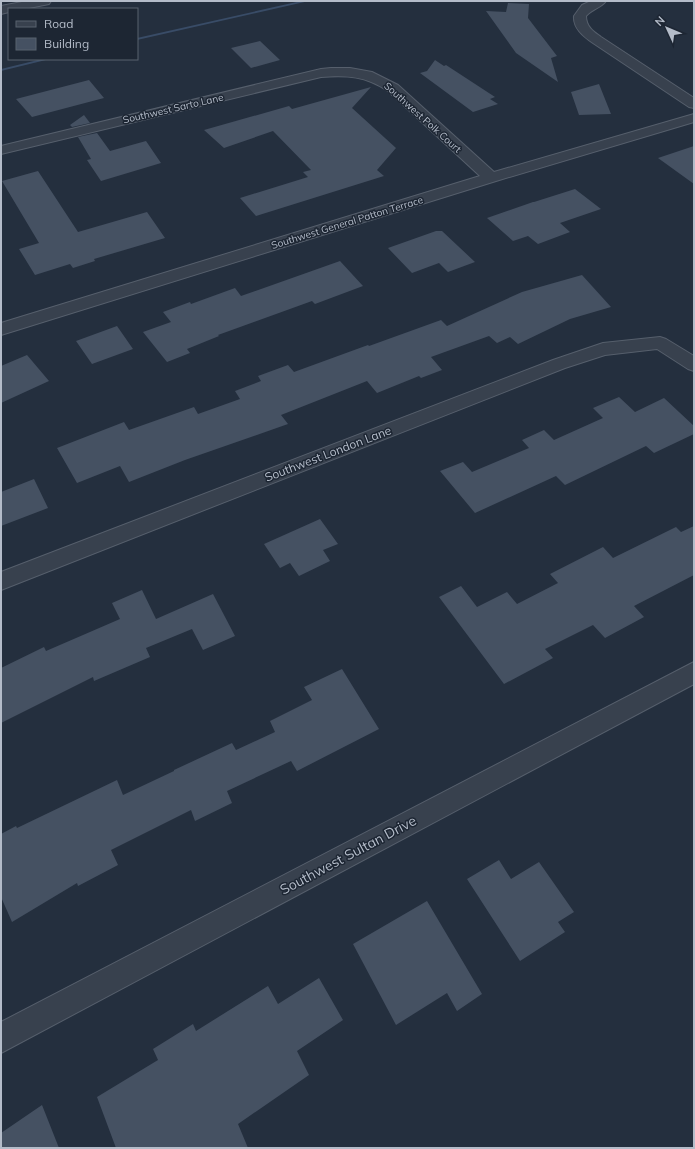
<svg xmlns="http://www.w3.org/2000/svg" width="695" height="1149" font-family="Mulish,sans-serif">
  <rect width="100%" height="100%" fill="#242f3e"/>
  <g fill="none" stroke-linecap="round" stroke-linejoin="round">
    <path fill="#394c67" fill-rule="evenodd" d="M301 1H309L137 40V38Z
      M42 59H50L1 71V69Z"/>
  </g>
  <path fill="#455162" d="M508 3 529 4 528 18 557 56 551 58 558 82 516 53 486 11 506 12Z
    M260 41 280 60 251 68 231 48Z
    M435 60 444 66 446 65 495 97 490 99 498 104 473 112 420 73 427 71Z
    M89 80 104 98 32 117 16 99Z
    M599 84 611 114 579 115 571 92Z
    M371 87 352 108 396 148 377 170 384 176 256 216 240 198 308 177 303 172 311 170 273 131 224 148 204 130 289 106 292 109Z
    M84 115 90 123 72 127 70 125Z
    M97 133 110 151 146 141 161 163 101 181 87 160 91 159 78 137Z
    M694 146V184L658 158Z
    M38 171 78 232 147 212 165 238 94 259 95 261 73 268 70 264 35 275 19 249 39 243 2 181Z
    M575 189 601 209 560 223 570 232 538 244 528 236 513 241 487 218 533 202H534Z
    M436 231H442L475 262 448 272 439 263 412 273 388 248Z
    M340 261 363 286 315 304 312 301 218 335 219 336 187 349 190 353 167 362 143 332 171 322 163 312 190 302 191 304 235 288 241 296Z
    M582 275 611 307 570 319 518 344 510 337 497 343 489 336 431 357 442 370 421 378 419 376 377 393 367 381 281 415 288 424 185 460 129 482 120 466 77 483 57 448 124 422 129 430 194 407 198 414 240 399 235 391 261 381 258 376 288 365 294 372 368 345 369 346 441 320 447 326 522 292Z
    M117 326 133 349 92 364 76 341Z
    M27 355 49 381 1 403V366Z
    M619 397 635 412 664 398 694 426V434L654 453 646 446 565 485 556 476 475 513 440 471 463 462 472 472 529 448 522 440 544 430 554 440 603 418 593 408Z
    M34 479 48 508 1 526V492Z
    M320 519 338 544 323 550 330 561 299 576 290 563 280 568 264 544Z
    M694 526V575L634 606 644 617 605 638 593 625 545 649 553 658 504 684 439 597 461 586 477 607 507 592 517 604 558 583 550 574 603 547 613 558 676 527 681 532Z
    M142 590 156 619 213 594 235 636 203 650 192 629 146 648 150 657 94 681 93 677 1 723V668L44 647 46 651 120 619 112 603Z
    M342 669 379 729 297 771 291 761 227 791 232 803 195 821 191 810 111 850 118 865 78 886 77 883 12 922 1 897V834L16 826 17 828 117 780 123 795 174 771V770L232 743 236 750 275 732 270 721 312 700 304 687Z
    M499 860 511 879 539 862 574 912 558 922 565 932 520 961 467 879Z
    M427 901 482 994 457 1011 447 993 396 1025 353 944Z
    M319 978 343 1020 297 1051 309 1075 238 1124 248 1148H116L97 1097 158 1060 153 1049 193 1024 196 1031 268 986 278 1004Z
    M42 1105 59 1148H1V1133Z"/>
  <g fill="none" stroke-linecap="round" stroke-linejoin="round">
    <defs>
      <path id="minor" d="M27 1H51L49 4 24 9H9V12L1 14V6Z
        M591 1H606C601 8 592 9 586 16 586 27 594 32 601 37L694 98V108L689 107 593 43C583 36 573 28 574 16L582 5Z
        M331 68H350L372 72 398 85 494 172 694 114V122L496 181 1 335V323L480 176 388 91C365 76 348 75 321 77L1 154V146L321 69Z
        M660 337 666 339 694 356V371L688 369 657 349 605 355 565 368 1 590V572L553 360 603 343Z
        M694 662V684L1 1053V1022Z"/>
    </defs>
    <use href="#minor" stroke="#565f6c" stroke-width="2"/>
    <use href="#minor" fill="#38414e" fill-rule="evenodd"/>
  </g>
  <g text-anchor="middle" stroke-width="3" stroke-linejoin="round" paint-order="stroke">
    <g font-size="10" fill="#b4bcc9" stroke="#1d2633">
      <text transform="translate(173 108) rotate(-13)" y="4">Southwest Sarto Lane</text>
      <text transform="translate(423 117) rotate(42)" y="4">Southwest Polk Court</text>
      <text transform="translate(347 222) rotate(-17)" y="4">Southwest General Patton Terrace</text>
    </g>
    <g font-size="12" fill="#b4bcc9" stroke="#1d2633">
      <text transform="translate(328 454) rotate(-21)" y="4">Southwest London Lane</text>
    </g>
    <g font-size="14" fill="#b4bcc9" stroke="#1d2633">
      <text transform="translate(348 855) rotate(-28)" y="5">Southwest Sultan Drive</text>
    </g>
  </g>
  <rect width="695" height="1149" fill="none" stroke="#b4bcc9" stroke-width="4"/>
  <rect x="8" y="8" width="130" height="52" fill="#1d2633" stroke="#59626f"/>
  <rect x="16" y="21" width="20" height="6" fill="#38414e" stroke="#59626f"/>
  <text x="44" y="28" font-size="12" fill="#b4bcc9">Road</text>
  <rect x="16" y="38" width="20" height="12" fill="#455162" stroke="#59626f"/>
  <text x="44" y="48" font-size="12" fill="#b4bcc9">Building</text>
  <g transform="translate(667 28) rotate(314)" stroke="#1d2633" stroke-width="3" paint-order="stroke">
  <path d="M0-3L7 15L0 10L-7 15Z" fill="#b4bcc9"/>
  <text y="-6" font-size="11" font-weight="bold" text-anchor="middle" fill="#b4bcc9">N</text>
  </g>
</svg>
